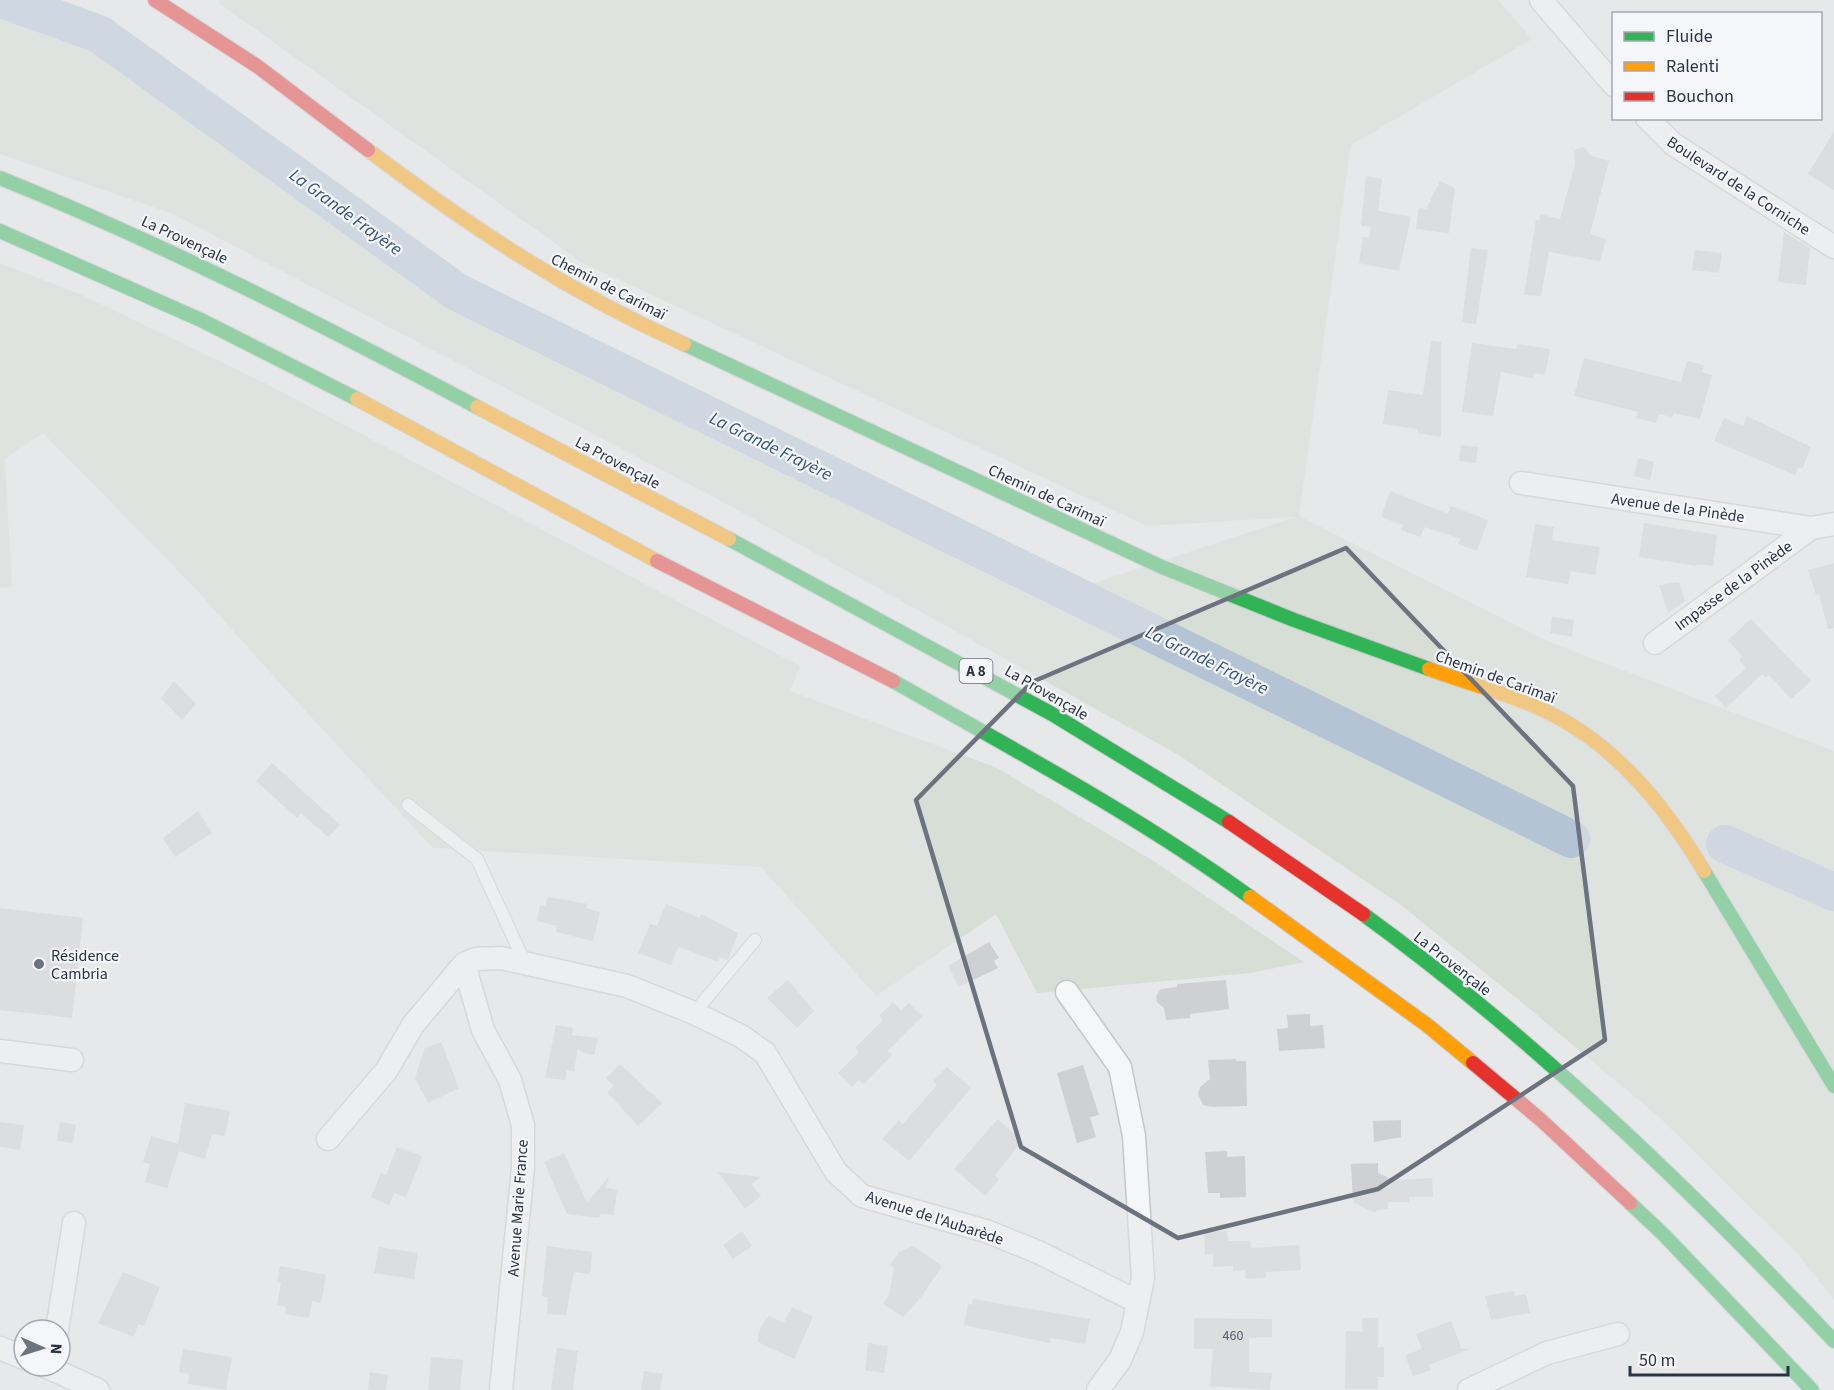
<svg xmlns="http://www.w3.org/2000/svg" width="1834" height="1390" font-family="'Source Sans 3',sans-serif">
  <rect width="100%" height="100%" fill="#e6e8ea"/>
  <path fill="#d6ded6" d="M220 0H1498L1532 39 1351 145 1299 516 1547 641 1834 751V1300L1798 1254 1659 1117 1520 1001 1401 905 1177 754 723 502 173 214 0 154V12L115 58 492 323 1054 596 1296 517 1147 526 581 262 219 3Z
    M0 263 82 295 263 382 800 666 790 691 995 767 1152 860 1304 962 1250 973 1037 993 996 914 876 996 761 867 433 848 286 690 193 586 43 433 5 459 12 587 0 588Z"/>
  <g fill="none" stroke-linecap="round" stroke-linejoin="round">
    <path stroke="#b4c4d5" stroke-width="38" d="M5 0 99 34 457 292 1571 839
      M1725 844 1834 892"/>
  </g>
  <path fill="#ced0d3" d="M1834 131V190L1808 174Z
    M1584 147 1591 156 1609 161 1590 234 1606 239 1600 261 1549 252 1541 296 1524 295 1536 220 1539 221 1540 214 1560 219 1575 164 1574 150Z
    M1366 176 1382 179 1378 211 1411 217 1399 271 1359 263 1363 237 1369 238 1371 227 1361 226Z
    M1440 181 1455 188 1449 233 1416 229 1419 208 1426 209Z
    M1784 232 1810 248 1806 285 1778 282Z
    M1471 248 1488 250 1476 324 1462 322Z
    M1695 250 1722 253 1719 273 1692 270Z
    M1431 341 1441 342V437L1418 433V429L1383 424 1388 390 1423 395Z
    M1472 343 1516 349 1517 344 1550 349 1545 375 1534 373 1533 378 1501 372 1493 416 1462 412Z
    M1584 358 1681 382 1687 361 1704 365 1702 372 1712 375 1700 419 1674 413 1672 417 1659 414 1656 423 1636 418 1638 412 1574 396Z
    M1747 416 1811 447 1802 469 1798 467 1795 475 1714 441 1724 418 1743 426Z
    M1461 445 1478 447 1476 463 1459 461Z
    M1638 458 1654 462 1650 480 1634 476Z
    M1390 491 1448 514 1451 506 1488 520 1477 551 1458 544 1461 539 1425 527 1420 537 1401 530 1403 525 1381 517Z
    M1644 523 1717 535 1713 566 1697 564V566L1639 557Z
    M1535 524 1554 527 1552 540 1600 547 1595 575 1571 571 1568 584 1526 577Z
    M1834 563V628L1828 629 1819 594 1816 595 1808 570Z
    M1679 582 1685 601 1668 613 1659 585Z
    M1552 617 1574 620 1572 637 1550 633Z
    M1751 619 1811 681 1791 699 1769 675 1766 678 1762 674 1726 708 1715 696 1746 668 1739 660 1742 656 1728 640Z
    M174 681 196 704 182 720 161 698Z
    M272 763 340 825 328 837 301 813 297 818 256 781Z
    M198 811 212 833 175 857 163 838Z
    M548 897 588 904 586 908 600 912 593 941 556 932 557 926 537 921 540 905 545 906Z
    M666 904 700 918 701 914 738 933 728 960 720 957 718 962 678 947 671 965 638 953 650 924 657 926Z
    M0 908 83 918 72 1018 0 1010Z
    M989 942 999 958 994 961 998 968 959 987 948 966Z
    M788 980 814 1011 797 1028 767 998Z
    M1226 980 1229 1009 1190 1014V1018L1166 1020 1164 1008 1157 1002 1156 996 1161 989 1177 987V984Z
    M893 1002 901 1010 909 1003 922 1016 888 1051 892 1055 864 1084 859 1080 852 1087 838 1073 859 1052 855 1048 883 1020 879 1016Z
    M1310 1014V1026L1323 1025 1325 1048 1279 1051 1277 1029 1288 1028 1287 1015Z
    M556 1025 573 1028 572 1035 598 1038 594 1055 583 1053 578 1048 574 1071 567 1070 565 1080 545 1078Z
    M441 1042 459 1088 428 1103 415 1078 425 1048Z
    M1236 1059V1061H1246L1247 1106 1211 1107 1203 1105 1198 1094 1200 1087 1210 1079 1208 1060Z
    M620 1064 662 1103 638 1126 607 1092 614 1086 606 1078Z
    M1083 1065 1099 1115 1090 1117 1096 1137 1077 1143 1057 1073Z
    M947 1067 971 1088 909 1161 882 1139 899 1120 903 1124 937 1085 933 1081Z
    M185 1103 230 1111 225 1136 212 1134 205 1159 179 1151 167 1188 145 1182 150 1164 143 1162 151 1136 178 1144Z
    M998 1119 1022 1141 995 1175 999 1179 985 1196 954 1169Z
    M1401 1120V1137L1374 1142 1373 1121Z
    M0 1122 24 1125 20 1150 0 1147Z
    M60 1122 76 1125 73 1143 57 1141Z
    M397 1147 422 1156 406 1197 394 1193 389 1205 371 1197 381 1173 386 1175Z
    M1227 1151V1157L1245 1156 1246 1197 1220 1198V1193H1208L1205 1152Z
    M564 1153 587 1202 609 1177 606 1188 617 1190 614 1215 600 1214 599 1218 567 1214 544 1162Z
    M1378 1163V1173L1393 1180 1432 1178 1433 1197H1409V1202H1388V1209L1377 1210 1375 1213 1353 1202 1351 1164Z
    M718 1172 761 1177 751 1184 761 1196 745 1209Z
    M742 1231 752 1246 733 1259 723 1245Z
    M1227 1231 1228 1241H1250L1251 1248 1299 1245 1301 1270 1265 1272 1266 1278 1246 1279 1245 1270 1233 1271V1266L1213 1267V1254H1205L1204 1232Z
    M547 1246 592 1252 590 1274 574 1272 566 1315 547 1314 548 1297 542 1296Z
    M913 1246 942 1266 919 1300 903 1317 883 1304 889 1295 894 1268 890 1265 899 1252Z
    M379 1247 418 1253 414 1279 374 1273Z
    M280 1266 326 1275 321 1303 312 1301 309 1318 285 1314 286 1307 277 1305 281 1283 277 1282Z
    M123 1272 160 1287 144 1326 138 1324 134 1337 98 1323Z
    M1514 1291 1515 1296 1526 1294 1530 1313 1491 1320 1485 1296Z
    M973 1299 1090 1319 1085 1344 1051 1338 1050 1343 964 1325 968 1304 972 1305Z
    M792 1307 813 1317 794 1359 758 1342V1334L764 1322 769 1316 784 1323Z
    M1194 1318 1272 1319V1337L1249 1338V1372L1272 1373 1270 1390 1210 1386 1213 1349H1194Z
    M1362 1318H1378V1347H1384V1377H1378V1389H1345L1346 1331 1363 1332Z
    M1451 1321 1461 1347 1458 1348 1470 1349 1429 1365 1431 1370 1413 1376 1405 1355 1422 1349 1416 1334Z
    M868 1343 888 1346 884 1373 865 1370Z
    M557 1348 578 1351 573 1390H551Z
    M183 1349 232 1357 226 1390 188 1384 189 1374 179 1372Z
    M431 1357 463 1360 460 1390H428Z
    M644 1371 663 1374 660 1390H641Z
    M370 1372 388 1375 386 1390H368Z"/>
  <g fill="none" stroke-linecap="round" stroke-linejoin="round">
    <defs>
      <path id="lane" d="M408 805 477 859 525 963
        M694 1013 755 940"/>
      <path id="street" d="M1541 0 1614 85
        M1647 118 1673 144 1834 247
        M1521 483 1811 528 1834 524
        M1655 643 1811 528
        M464 964 483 1030 510 1080 523 1125V1168L501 1390
        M1067 992 1120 1067 1134 1136 1143 1278 1132 1332 1120 1360 1098 1390
        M0 1051 72 1060
        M328 1139 386 1071 413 1025 464 964 476 959 501 958 627 986 694 1013 741 1036 765 1053 836 1172 862 1196 986 1231 1038 1252 1138 1302
        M57 1330 74 1223
        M0 1348 24 1358
        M45 1366 98 1390
        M1469 1390 1547 1353 1618 1334"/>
      <path id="fast" d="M0 178C164 244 321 324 477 407
        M0 231 201 320 357 399
        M684 344 1162 567 1294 620 1429 669
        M729 539 1052 714 1229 822
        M893 681C1014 750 1137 815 1250 897
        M1704 871 1834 1086
        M1363 914C1535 1039 1688 1187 1834 1341
        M1630 1203 1664 1235 1812 1390"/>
      <path id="slow" d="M368 150C469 226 568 292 684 344
        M357 399 657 561
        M477 407 729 539
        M1429 669C1465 682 1503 692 1537 707 1612 740 1663 803 1704 871
        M1250 897 1427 1025 1473 1063"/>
      <path id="jam" d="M155 0 257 66 368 150
        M657 561 893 681
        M1229 822 1363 914
        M1473 1063 1541 1120 1630 1203"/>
    </defs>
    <use href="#lane" stroke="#c4c6c8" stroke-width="14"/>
    <use href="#street" stroke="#c4c6c8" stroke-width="25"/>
    <use href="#fast" stroke="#c4c6c8" stroke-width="16"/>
    <use href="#slow" stroke="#c4c6c8" stroke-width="16"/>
    <use href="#jam" stroke="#c4c6c8" stroke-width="16"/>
    <use href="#lane" stroke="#f5f6f7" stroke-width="12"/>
    <use href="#street" stroke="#f5f6f7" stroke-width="22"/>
    <use href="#fast" stroke="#30b455" stroke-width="14"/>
    <use href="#slow" stroke="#ff9f0a" stroke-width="14"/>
    <use href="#jam" stroke="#e5322d" stroke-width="14"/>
  </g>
  <path d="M0 0H1834V1390H0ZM1346 548 1573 786 1605 1040 1378 1189 1178 1238 1021 1147 916 800 1032 682Z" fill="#e6e8ea" fill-opacity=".55" fill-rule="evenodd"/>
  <path fill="none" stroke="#6c737f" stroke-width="4.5" stroke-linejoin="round" d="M1346 548 1573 786 1605 1040 1378 1189 1178 1238 1021 1147 916 800 1032 682Z"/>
  <circle fill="#6c737f" stroke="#f4f6f9" stroke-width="2" cx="39" cy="964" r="6"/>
  <g text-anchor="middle" stroke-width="4.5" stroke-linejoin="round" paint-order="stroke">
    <g font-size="14" fill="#545c69">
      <text x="1233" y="1340">460</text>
    </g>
    <rect fill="#f4f6f9" stroke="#676e7b" stroke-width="1.5" x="959.5" y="659" width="33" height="24" rx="4.5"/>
    <g font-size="15" font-weight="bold" fill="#2b3445">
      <text x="976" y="676">A 8</text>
    </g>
    <g font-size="16" fill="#2b3445" stroke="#f4f6f9">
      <text transform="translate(1739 185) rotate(33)" y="6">Boulevard de la Corniche</text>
      <text transform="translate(185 239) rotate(25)" y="6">La Provençale</text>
      <text transform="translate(609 286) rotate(27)" y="6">Chemin de Carimaï</text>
      <text transform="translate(618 462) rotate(28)" y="6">La Provençale</text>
      <text transform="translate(1047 495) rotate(25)" y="6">Chemin de Carimaï</text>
      <text transform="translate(1678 507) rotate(8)" y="6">Avenue de la Pinède</text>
      <text transform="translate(1733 585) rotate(-36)" y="6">Impasse de la Pinède</text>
      <text transform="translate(1496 676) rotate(20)" y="6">Chemin de Carimaï</text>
      <text transform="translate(1047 692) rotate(30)" y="6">La Provençale</text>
      <text transform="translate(1453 963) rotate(38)" y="6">La Provençale</text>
      <text transform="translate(517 1208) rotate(-86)" y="6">Avenue Marie France</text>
      <text transform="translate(935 1217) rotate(18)" y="6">Avenue de l'Aubarède</text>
    </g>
    <g font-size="16" fill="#2b3445" stroke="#f4f6f9" text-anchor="start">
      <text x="51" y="961">Résidence<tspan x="51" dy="18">Cambria</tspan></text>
    </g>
    <g font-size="18" font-style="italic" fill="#34527a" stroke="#f4f6f9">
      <text transform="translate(346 212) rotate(36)" y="6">La Grande Frayère</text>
      <text transform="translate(771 446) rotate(26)" y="6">La Grande Frayère</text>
      <text transform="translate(1207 660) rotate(26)" y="6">La Grande Frayère</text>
    </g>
  </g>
  <rect x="1612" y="12" width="210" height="108" fill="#f4f6f9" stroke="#a4a8b1" stroke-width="1.5"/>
  <rect x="1624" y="32" width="30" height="9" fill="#30b455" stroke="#a4a8b1" stroke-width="1.5"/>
  <text x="1666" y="42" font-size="18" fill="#2b3445">Fluide</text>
  <rect x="1624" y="62" width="30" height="9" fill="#ff9f0a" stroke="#a4a8b1" stroke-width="1.5"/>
  <text x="1666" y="72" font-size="18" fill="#2b3445">Ralenti</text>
  <rect x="1624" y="92" width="30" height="9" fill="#e5322d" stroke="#a4a8b1" stroke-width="1.5"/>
  <text x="1666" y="102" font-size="18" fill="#2b3445">Bouchon</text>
  <g transform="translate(42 1348) rotate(93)"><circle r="28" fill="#f4f6f9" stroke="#a4a8b1" stroke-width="1.5"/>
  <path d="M0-4.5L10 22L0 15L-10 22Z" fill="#6c737f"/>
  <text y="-9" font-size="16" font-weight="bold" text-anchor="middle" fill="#2b3445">N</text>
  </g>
  <path d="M1630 1366v9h158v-9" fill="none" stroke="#2b3445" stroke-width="3"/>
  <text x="1639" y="1366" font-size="18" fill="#2b3445" stroke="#f4f6f9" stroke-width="4.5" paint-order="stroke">50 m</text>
</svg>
